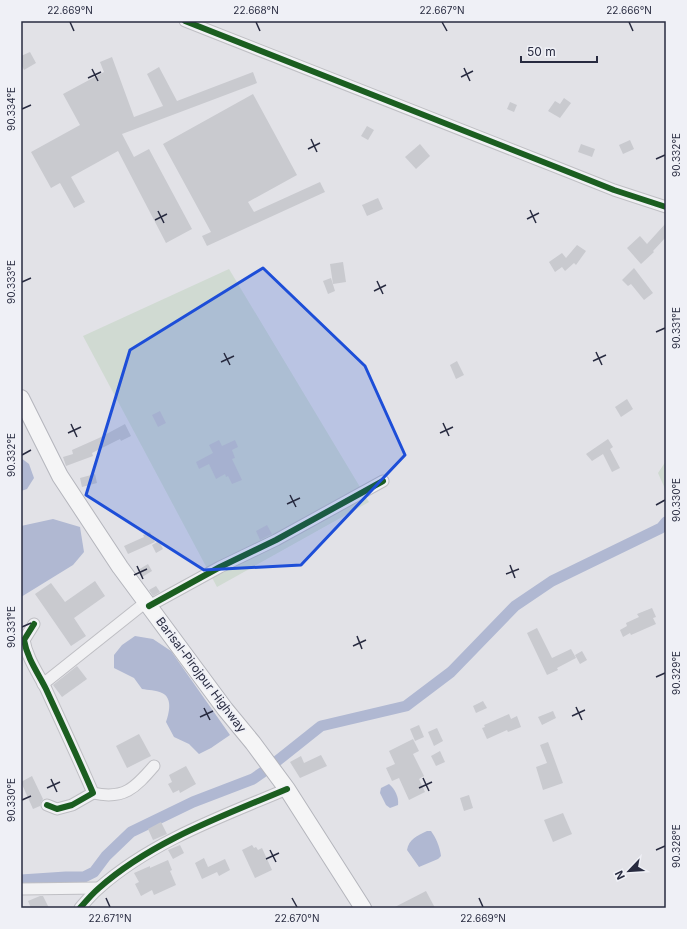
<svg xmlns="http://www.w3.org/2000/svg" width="687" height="929" viewBox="0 0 687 929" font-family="Inter,sans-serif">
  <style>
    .green { fill: #d0dad2 }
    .water { fill: #b0b8d2 }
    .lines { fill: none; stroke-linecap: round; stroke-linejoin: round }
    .canal { stroke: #b0b8d2; stroke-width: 11 }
    .building { fill: #c9cacf }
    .minor-casing { stroke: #bfbfc4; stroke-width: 13 }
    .highway-casing { stroke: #b4b5bc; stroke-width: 18 }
    .minor { stroke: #f1f1f3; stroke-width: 11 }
    .highway { stroke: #f5f5f6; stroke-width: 16 }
    .cycleway-casing { stroke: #eff0f6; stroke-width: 8 }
    .cycleway { stroke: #1b5e20; stroke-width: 6 }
    .marked { fill: #1d4ed8; fill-opacity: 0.2; stroke: #1d4ed8; stroke-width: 3; stroke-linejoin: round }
    .ticks { fill: none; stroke: #282b40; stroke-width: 1.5 }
    .labels { text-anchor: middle; stroke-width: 3.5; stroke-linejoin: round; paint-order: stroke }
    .street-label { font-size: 12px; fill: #282b40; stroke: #eff0f6 }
    .neatline { fill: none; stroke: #282b40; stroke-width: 1.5 }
    .ticks-label { font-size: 10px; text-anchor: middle; fill: #282b40 }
  </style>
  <rect width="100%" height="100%" fill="#e2e2e7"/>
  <g class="green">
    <polygon points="229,269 369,502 217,587 83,336"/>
    <polygon points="666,461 666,491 658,473"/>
  </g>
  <g class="water">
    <polygon points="21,458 29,464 34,478 27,489 21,491"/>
    <polygon points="53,519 80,527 84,552 73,565 21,597 21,526"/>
    <path d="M135 636 153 639 171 651 230 735 211 748 199 754 189 744 174 737 166 722C169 713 173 698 162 693 156 690 148 690 142 689L134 678 114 668V655L122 645Z"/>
    <path d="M389 784C395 789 399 797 398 805L390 808 386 805 380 793 381 788Z"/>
    <path d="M427 831H431C436 838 440 847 441 856L438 859 419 867 407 850C409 839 417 836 427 831Z"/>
  </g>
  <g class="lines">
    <g class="canal">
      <polyline points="277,761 321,726 406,706 451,672 515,606 552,581 661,528 666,522"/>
      <polyline points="21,880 66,877 84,877 94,872 106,856 131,832 193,802 253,779 263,772"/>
    </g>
  </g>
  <g class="building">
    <polygon points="30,52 36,63 24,70 21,64 21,56"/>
    <polygon points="112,57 134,117 163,106 147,74 159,67 177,101 253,72 257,83 122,134 134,157 149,149 192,229 166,243 118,151 71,177 85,202 74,208 60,183 51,188 31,152 80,125 63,94 104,72 100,62"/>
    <polygon points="253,94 297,175 248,202 254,212 320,182 325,192 207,246 202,236 211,232 163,144"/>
    <polygon points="564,98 571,103 560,118 548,111 555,101 560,104"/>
    <polygon points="510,102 517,105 514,112 507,109"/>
    <polygon points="367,126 374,130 368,140 361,136"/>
    <polygon points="630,140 634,149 623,154 619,145"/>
    <polygon points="420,144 430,156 416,169 405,157"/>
    <polygon points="581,144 595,149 592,157 578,152"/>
    <polygon points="378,198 383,209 367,216 362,205"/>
    <polygon points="666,223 666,237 653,251 654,252 641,264 627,248 640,236 647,244"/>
    <polygon points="577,245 586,251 576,265 574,263 565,271 562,267 555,272 549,262 562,253 566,258"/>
    <polygon points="343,262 346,282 333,284 330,264"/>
    <polygon points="634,268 653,293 644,300 631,284 628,286 622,280"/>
    <polygon points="331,278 335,291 328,294 323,281"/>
    <polygon points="457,361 464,375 456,379 450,365"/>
    <polygon points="627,399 633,409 621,417 615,407"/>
    <polygon points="160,411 166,423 158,427 152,415"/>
    <polygon points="125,424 131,436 121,441 120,439 92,453 93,456 66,466 63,457 73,454 72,450 99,438"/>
    <polygon points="608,439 613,447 610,449 620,468 612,472 603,454 592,461 586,454"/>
    <polygon points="219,440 222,446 235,440 238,447 232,450 235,458 232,459 242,480 232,484 228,476 226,477 225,474 216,479 209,464 199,469 196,462 213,453 209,445"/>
    <polygon points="95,474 97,483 82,487 80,478"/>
    <polygon points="267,525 272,534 260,540 256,531"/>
    <polygon points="150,532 155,542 128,554 124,546 144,537 143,535"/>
    <polygon points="159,541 163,549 156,553 152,545"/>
    <polygon points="148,564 152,571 142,577 138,570"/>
    <polygon points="95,581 105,596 74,618 86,636 71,646 35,594 51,583 65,602"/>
    <polygon points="156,586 160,592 153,596 149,590"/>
    <polygon points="652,608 656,617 653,618 656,624 631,635 630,633 623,637 620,630 627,626 626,623 639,617 637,614"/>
    <polygon points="537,628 552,658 571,649 576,658 557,668 558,670 547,675 527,633"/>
    <polygon points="582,651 587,660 580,664 575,655"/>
    <polygon points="77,666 87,679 62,697 53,685"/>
    <polygon points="483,701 487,708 476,713 473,706"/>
    <polygon points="553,711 556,718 542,725 538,717"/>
    <polygon points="509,714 511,719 517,716 521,727 508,732 507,730 487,739 482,728 485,727 484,725"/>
    <polygon points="419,725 424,737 415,741 410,729"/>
    <polygon points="437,728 443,741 434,746 428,732"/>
    <polygon points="139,734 151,756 127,768 116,746"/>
    <polygon points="413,739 419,751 413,754 424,776 419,779 425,792 409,800 399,778 392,781 386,768 395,764 389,751"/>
    <polygon points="548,742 563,783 543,790 536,767 547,763 540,745"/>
    <polygon points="440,751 445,762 436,766 431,756"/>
    <polygon points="321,755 327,766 300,778 290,762 301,756 304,763"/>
    <polygon points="186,766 196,784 180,793 179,790 173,793 168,784 172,782 169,775"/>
    <polygon points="32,776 43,799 41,802 40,806 33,809 21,782"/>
    <polygon points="469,795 473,808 464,811 460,798"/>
    <polygon points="563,813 572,834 553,842 544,820"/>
    <polygon points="161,822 167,834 153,840 148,829"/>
    <polygon points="180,845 184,853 173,859 168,850"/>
    <polygon points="252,845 254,848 256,847 258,850 262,848 272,870 255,878 242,850"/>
    <polygon points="204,858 208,867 225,859 230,870 219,876 217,872 202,879 195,863"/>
    <polygon points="168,860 172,870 170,871 176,885 154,895 152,890 141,896 135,884 139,882 134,873 150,866 150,868"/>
    <polygon points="426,891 435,908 393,908"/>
    <polygon points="40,896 43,896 49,908 31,908 28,901"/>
  </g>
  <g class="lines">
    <g class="minor-casing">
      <g id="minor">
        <polyline points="185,21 556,167 614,190 666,207"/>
        <polyline points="149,606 220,567 276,540 383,481"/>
        <path d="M34 624 24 640C27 658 38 673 46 689 62 724 78 758 93 793L72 805 57 809 47 805"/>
        <polyline points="43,684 146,602"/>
        <path d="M93 793C124 800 135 788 154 766"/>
        <polyline points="21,889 99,888"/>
        <path d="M80 908C86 901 92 894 99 888 152 841 223 816 287 789"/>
      </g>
    </g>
    <g class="highway-casing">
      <polyline id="highway" points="21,398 60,476 120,567 225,709 253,743 287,789 363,908"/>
    </g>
    <use href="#minor" class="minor"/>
    <use href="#highway" class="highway"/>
    <g class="cycleway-casing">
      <g id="cycleway">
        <polyline points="185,21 556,167 614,190 666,207"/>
        <polyline points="149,606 220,567 276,540 383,481"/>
        <path d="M34 624 24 640C27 658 38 673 46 689 62 724 78 758 93 793L72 805 57 809 47 805"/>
        <path d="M80 908C86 901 92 894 99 888 152 841 223 816 287 789"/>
      </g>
    </g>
    <use href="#cycleway" class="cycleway"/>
  </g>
  <path class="marked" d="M263 268 365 366 405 455 301 565 204 570 86 495 130 350Z"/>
  <path class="ticks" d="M70 22 74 31M256 22 260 31M442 22 447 31M629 22 633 31M464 68 470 81M92 69 98 81M461 77 473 71M88 78 101 72M22 109 31 105M311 139 317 152M308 149 320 143M656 159 665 155M530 210 536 223M158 211 164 223M527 219 539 213M155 220 167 214M377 281 383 294M22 282 31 278M374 291 386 285M656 332 665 328M596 352 602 365M224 353 230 365M593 361 606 355M221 362 234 356M443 423 449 436M71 424 77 437M68 433 81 427M440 433 453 427M22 455 31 450M290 495 296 507M287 504 300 498M656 505 665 500M510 565 515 578M137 566 143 579M506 574 519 569M134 575 147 569M22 627 31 623M357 636 362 649M353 646 366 640M656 677 665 673M576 707 582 720M204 708 210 720M572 716 585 710M200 717 213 711M423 778 429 791M51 779 57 792M47 788 60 782M419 788 432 782M22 800 31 796M270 850 276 862M656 850 665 846M266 859 279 853M106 898 110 907M292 898 297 907M479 898 483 907"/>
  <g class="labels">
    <g class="street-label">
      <text transform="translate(201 675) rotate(53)" y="4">Barisal-Pirojpur Highway</text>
    </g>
  </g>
  <rect width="687" height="929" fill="none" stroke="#eff0f6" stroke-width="44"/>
  <g transform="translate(629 871) rotate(245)" stroke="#eff0f6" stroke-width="3" paint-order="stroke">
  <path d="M0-3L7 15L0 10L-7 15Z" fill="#282b40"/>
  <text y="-6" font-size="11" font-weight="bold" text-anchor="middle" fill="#282b40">N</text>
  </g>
  <path d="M521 56v6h76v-6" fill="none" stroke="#282b40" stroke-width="2"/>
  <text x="527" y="56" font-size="12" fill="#282b40" stroke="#eff0f6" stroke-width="3" paint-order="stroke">50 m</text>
  <rect x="22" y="22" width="643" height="885" class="neatline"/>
  <g class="ticks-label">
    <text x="70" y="14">22.669°N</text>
    <text x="256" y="14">22.668°N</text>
    <text x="442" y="14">22.667°N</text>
    <text x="629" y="14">22.666°N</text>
    <text transform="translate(11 109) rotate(-90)" y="4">90.334°E</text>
    <text transform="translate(676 155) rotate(-90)" y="4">90.332°E</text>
    <text transform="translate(11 282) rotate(-90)" y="4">90.333°E</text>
    <text transform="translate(676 328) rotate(-90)" y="4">90.331°E</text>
    <text transform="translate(11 455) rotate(-90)" y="4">90.332°E</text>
    <text transform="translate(676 500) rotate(-90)" y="4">90.330°E</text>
    <text transform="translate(11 627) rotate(-90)" y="4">90.331°E</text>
    <text transform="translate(676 673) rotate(-90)" y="4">90.329°E</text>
    <text transform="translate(11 800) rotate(-90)" y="4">90.330°E</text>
    <text transform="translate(676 846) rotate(-90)" y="4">90.328°E</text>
    <text x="110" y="922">22.671°N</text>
    <text x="297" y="922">22.670°N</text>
    <text x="483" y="922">22.669°N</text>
  </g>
</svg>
